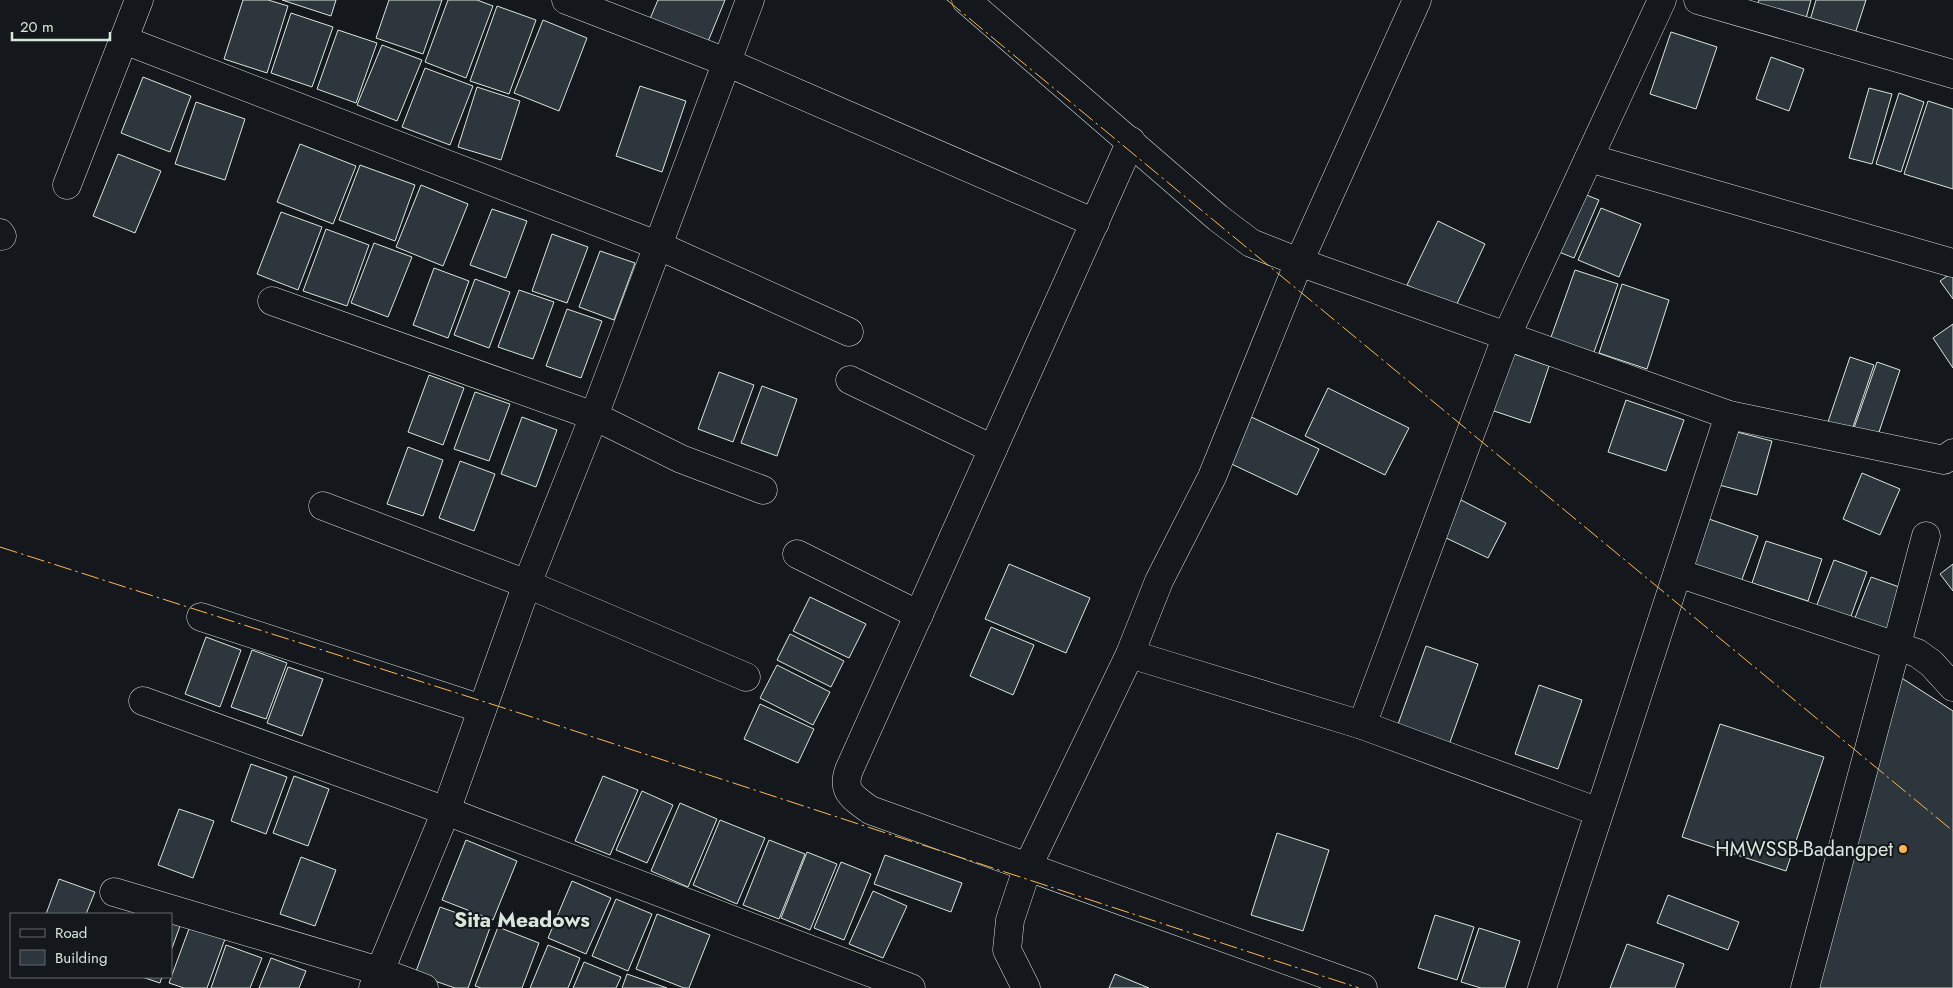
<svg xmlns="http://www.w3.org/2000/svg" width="1953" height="988" viewBox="0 0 1953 988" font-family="Jost,sans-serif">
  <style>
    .building { fill: #2c363c; stroke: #d8e6dc }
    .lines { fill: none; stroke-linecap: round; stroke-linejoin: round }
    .street-casing { stroke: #d8e6dc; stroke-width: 29 }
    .street { stroke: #14181c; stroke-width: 28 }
    .power { stroke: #ffb74d; stroke-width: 1; stroke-dasharray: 18 4 2.5 4; stroke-linecap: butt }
    .poi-dot { fill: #ffb74d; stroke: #14181c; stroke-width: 2 }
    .labels { text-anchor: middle; stroke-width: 4; stroke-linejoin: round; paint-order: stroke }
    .poi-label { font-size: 20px; fill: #d8e6dc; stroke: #14181c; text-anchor: end }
    .neighbourhood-label { font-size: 21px; font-weight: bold; fill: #d8e6dc; stroke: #14181c }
  </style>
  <rect width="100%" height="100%" fill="#14181c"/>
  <g class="building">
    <polygon points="243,0 268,0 288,6 267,73 224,59"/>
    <polygon points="282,0 336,0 331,16"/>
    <polygon points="389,0 442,0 423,54 376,38"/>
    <polygon points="448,0 477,0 493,6 466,78 425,62"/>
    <polygon points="658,0 725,0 707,44 649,21"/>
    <polygon points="1759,0 1811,0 1805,22 1756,7"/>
    <polygon points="1816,0 1866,0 1853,40 1808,27"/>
    <polygon points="497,6 536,20 509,94 470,81"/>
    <polygon points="291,13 333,27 312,87 271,73"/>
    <polygon points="543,20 587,38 559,111 514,93"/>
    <polygon points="338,30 377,43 356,103 317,89"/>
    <polygon points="1671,32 1717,47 1696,109 1650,94"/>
    <polygon points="382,45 422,60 397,121 357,105"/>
    <polygon points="1771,57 1804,69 1789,111 1756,99"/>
    <polygon points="425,68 473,86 450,145 402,127"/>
    <polygon points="143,77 191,96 170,152 121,133"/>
    <polygon points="640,86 686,101 662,172 616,156"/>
    <polygon points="477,87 520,101 501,160 458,147"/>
    <polygon points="1869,88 1892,94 1872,164 1849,158"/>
    <polygon points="1899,93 1924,102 1901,172 1876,164"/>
    <polygon points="1928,101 1953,109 1953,189 1904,174"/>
    <polygon points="196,102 245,119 225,180 175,164"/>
    <polygon points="300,144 356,166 333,224 277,202"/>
    <polygon points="118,154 161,171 135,233 93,216"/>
    <polygon points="360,165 415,185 395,241 339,220"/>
    <polygon points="421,185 468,204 443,266 396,247"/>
    <polygon points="1579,192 1599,200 1574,258 1554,250"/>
    <polygon points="1601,208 1641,224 1619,277 1578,260"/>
    <polygon points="492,209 527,221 506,278 470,265"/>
    <polygon points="281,212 322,227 298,290 257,274"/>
    <polygon points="1438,221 1485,244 1455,308 1407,285"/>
    <polygon points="326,229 369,245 347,306 303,291"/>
    <polygon points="552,234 588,247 567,303 532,291"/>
    <polygon points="374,243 412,257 388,317 351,303"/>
    <polygon points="600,251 635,263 614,320 579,307"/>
    <polygon points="434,268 469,281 448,338 413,325"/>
    <polygon points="1575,270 1618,284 1593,355 1550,340"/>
    <polygon points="1953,272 1953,299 1940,281"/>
    <polygon points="475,279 510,292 489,348 454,335"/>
    <polygon points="1622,284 1669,300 1647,369 1599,353"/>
    <polygon points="519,290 554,302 533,359 498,347"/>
    <polygon points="567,309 602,321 581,378 546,366"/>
    <polygon points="1953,324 1953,368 1933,338"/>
    <polygon points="1511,353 1549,366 1530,423 1491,410"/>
    <polygon points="1850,357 1874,365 1852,430 1828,422"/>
    <polygon points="1877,362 1900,370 1878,435 1854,428"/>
    <polygon points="719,372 754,385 733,442 698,429"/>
    <polygon points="429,375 464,388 443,445 408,432"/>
    <polygon points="762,386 797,399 777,456 741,443"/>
    <polygon points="1328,388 1409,428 1385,475 1305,436"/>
    <polygon points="475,392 510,404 489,461 454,449"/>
    <polygon points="1626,400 1684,420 1666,471 1608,452"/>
    <polygon points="1245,414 1319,449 1297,495 1223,460"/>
    <polygon points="522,417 557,430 536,487 501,474"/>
    <polygon points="1733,431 1772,441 1757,495 1719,485"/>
    <polygon points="408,447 443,460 423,516 387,504"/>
    <polygon points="460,461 495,474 474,531 439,518"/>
    <polygon points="1862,473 1900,489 1880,535 1843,519"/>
    <polygon points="1461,500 1506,523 1488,558 1442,536"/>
    <polygon points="1706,518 1758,536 1741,582 1690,564"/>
    <polygon points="1766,541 1822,559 1808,601 1752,583"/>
    <polygon points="1834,560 1867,572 1847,627 1813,615"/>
    <polygon points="1009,564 1090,598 1066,653 985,619"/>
    <polygon points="1953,564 1953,591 1940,574"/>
    <polygon points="1871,577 1905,589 1886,641 1851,628"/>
    <polygon points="810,597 866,624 849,658 793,631"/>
    <polygon points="991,627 1034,645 1013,695 970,676"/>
    <polygon points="790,634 844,661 831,687 777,660"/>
    <polygon points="206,637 241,650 220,707 185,694"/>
    <polygon points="1426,646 1478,664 1449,745 1397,727"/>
    <polygon points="252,650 287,663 266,719 231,707"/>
    <polygon points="777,665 830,692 813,725 760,698"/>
    <polygon points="288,667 323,679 302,736 267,723"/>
    <polygon points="1897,675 1953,711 1953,988 1818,988"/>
    <polygon points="1539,685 1582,700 1558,769 1515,754"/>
    <polygon points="760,704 814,729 798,763 744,739"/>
    <polygon points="1720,724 1824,757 1786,871 1682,837"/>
    <polygon points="251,764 287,777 266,834 231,821"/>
    <polygon points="294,776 329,789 308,846 273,833"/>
    <polygon points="603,776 638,790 610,855 575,841"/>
    <polygon points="642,791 673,805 647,863 616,850"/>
    <polygon points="680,803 717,819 688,887 651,871"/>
    <polygon points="179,809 214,821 193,878 158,865"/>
    <polygon points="720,820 765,838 737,904 693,885"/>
    <polygon points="1277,833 1329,850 1303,931 1251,915"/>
    <polygon points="466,840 517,861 493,920 442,900"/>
    <polygon points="769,840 805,854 779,919 743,905"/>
    <polygon points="807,852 837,864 810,930 781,918"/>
    <polygon points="885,855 962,883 951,912 874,884"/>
    <polygon points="301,857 336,870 315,926 280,914"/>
    <polygon points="841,862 871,874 844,940 814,928"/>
    <polygon points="59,879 95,892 86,914 46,914"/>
    <polygon points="572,881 611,898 586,954 548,938"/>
    <polygon points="873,891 907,906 883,958 849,944"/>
    <polygon points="1668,895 1739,922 1728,950 1657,923"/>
    <polygon points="616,899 652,914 628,971 592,956"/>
    <polygon points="440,907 491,925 468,988 455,988 415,974"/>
    <polygon points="657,914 710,935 689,988 684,988 636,969"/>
    <polygon points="1435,915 1474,927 1457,980 1418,968"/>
    <polygon points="171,923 180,926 171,951"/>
    <polygon points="190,926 225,939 207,988 184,988 169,983"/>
    <polygon points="498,927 539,943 522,988 481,988 475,986"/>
    <polygon points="1479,928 1520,941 1505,988 1481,988 1461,982"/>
    <polygon points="1627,944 1684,964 1675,988 1610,988"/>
    <polygon points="226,945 262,958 250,988 211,988"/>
    <polygon points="548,945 580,958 568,988 530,988"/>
    <polygon points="271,958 306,971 299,988 259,988"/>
    <polygon points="584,962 621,977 616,988 573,988"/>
    <polygon points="627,974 667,988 622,988"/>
    <polygon points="1115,974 1149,988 1109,988"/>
    <polygon points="142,977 162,977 160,983"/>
  </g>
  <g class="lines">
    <g class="street-casing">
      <g id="street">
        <polyline points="566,0 726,62 1095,223"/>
        <polyline points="966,0 1218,218 1251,243 1299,262 1729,415 1944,460 1953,453"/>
        <polyline points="1698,0 1953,74"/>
        <polyline points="124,40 657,245 849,332"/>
        <path d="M1131 141 849 770C841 792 854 798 870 810L1363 988"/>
        <polyline points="1589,158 1953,263"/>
        <polyline points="67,185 139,0"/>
        <polyline points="0,233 2,236"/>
        <polyline points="272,301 594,416 681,459 763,490"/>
        <polyline points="850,380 993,449"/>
        <polyline points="323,506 527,584 746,677"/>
        <polyline points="797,554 919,615"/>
        <polyline points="1678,573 1917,653 1931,663 1953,687"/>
        <polyline points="201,617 482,709"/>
        <polyline points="1130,654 1362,725 1599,812"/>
        <polyline points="143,701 446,811 911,988"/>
        <polyline points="1362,725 1507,335 1662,0"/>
        <polyline points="114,892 379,971 424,988"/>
        <polyline points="373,988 446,811 527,584 594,416 750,0"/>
        <polyline points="1026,988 1007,950 1010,920 1028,866 1130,654 1159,581 1212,477 1299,262 1417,0"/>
        <polyline points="1542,988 1729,415"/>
        <polyline points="1805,988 1926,536"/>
      </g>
    </g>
    <use href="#street" class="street"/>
    <g class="power">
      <polyline points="947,0 1953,831"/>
      <polyline points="0,547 535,718 1359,988"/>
    </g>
  </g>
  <circle class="poi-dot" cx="1903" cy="849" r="5"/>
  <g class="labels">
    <g class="poi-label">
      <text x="1893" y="856">HMWSSB-Badangpet</text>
    </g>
    <g class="neighbourhood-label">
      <text x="522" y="927">Sita Meadows</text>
    </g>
  </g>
  <rect x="10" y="913" width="162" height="65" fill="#14181c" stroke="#626a69"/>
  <rect x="20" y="929" width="25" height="8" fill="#14181c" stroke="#626a69"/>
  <text x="55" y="938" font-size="15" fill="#d8e6dc">Road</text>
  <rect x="20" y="950" width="25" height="15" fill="#2c363c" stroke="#626a69"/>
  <text x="55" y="963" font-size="15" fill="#d8e6dc">Building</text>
  <path d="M12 32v8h98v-8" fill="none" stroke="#d8e6dc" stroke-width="2.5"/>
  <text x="20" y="32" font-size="15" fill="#d8e6dc" stroke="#14181c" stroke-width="4" paint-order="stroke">20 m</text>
</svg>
